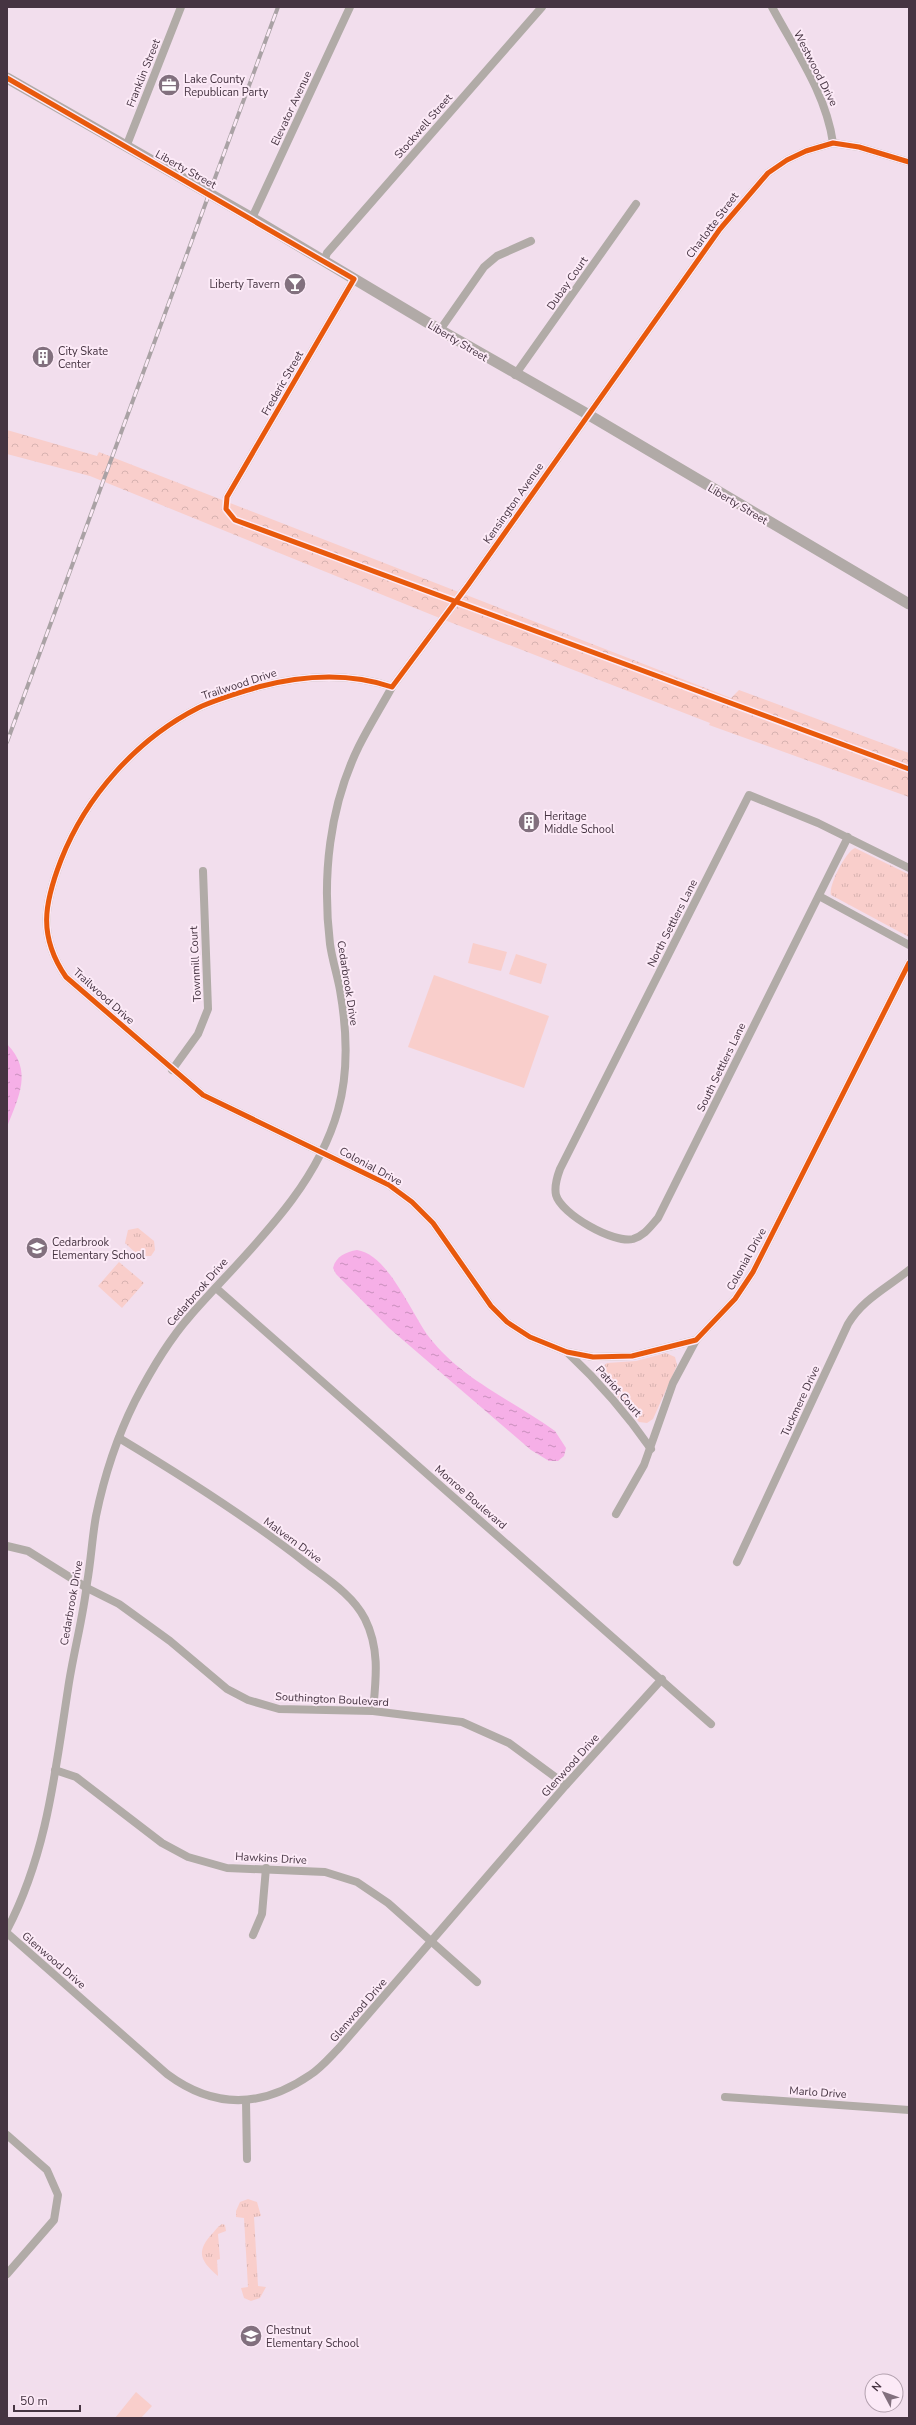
<svg xmlns="http://www.w3.org/2000/svg" width="916" height="2425" viewBox="0 0 916 2425" font-family="'Nunito Sans',sans-serif">
  <style>
    .grass { fill: url(#grass-tufts) }
    .forest { fill: url(#forest-crowns) }
    .pitch { fill: #f9cecb }
    .water { fill: url(#water-ripples) }
    .lines { fill: none; stroke-linecap: round; stroke-linejoin: round }
    .street { stroke: #b1aba7; stroke-width: 8 }
    .secondary { stroke: #b1aaa7; stroke-width: 11 }
    .rail-casing { stroke: #aaa2a5; stroke-width: 4 }
    .rail { stroke: #fceaf7; stroke-width: 2.5; stroke-dasharray: 8; stroke-linecap: butt }
    .cycleway-casing { stroke: #fceaf7; stroke-width: 8 }
    .cycleway { stroke: #e8590c; stroke-width: 5 }
    .labels { text-anchor: middle; stroke-width: 4; stroke-linejoin: round; paint-order: stroke }
    .street-label { font-size: 11px; fill: #463442; stroke: #fceaf7 }
    .poi-label { font-size: 11px; fill: #463442; stroke: #fceaf7; text-anchor: start }
  </style>
  <defs>
    <pattern id="grass-tufts" width="24" height="20" patternUnits="userSpaceOnUse"><rect width="24" height="20" fill="#f9cecb"/><path d="M3 7l-1-3M5 7V3M7 7l1-3M15 17l-1-3M17 17v-4M19 17l1-3" fill="none" stroke="#d7b2b0"/></pattern>
    <pattern id="forest-crowns" width="20" height="18" patternUnits="userSpaceOnUse"><rect width="20" height="18" fill="#f9cecb"/><path d="M2 6a3 3 0 1 1 6 0M12 15a3 3 0 1 1 6 0" fill="none" stroke="#d7b2b0"/></pattern>
    <pattern id="water-ripples" width="26" height="14" patternUnits="userSpaceOnUse"><rect width="26" height="14" fill="#f6afe7"/><path d="M2 4q2-2 4 0t4 0M15 11q2-2 4 0t4 0" fill="none" stroke="#c98fbd"/></pattern>
  </defs>
  <rect width="100%" height="100%" fill="#f2deed"/>
  <g class="grass">
    <path d="M855 848 908 874 909 937 831 895C828 886 846 851 855 848Z"/>
    <polygon points="138,1228 154,1241 155,1250 151,1256 139,1256 125,1243 128,1230"/>
    <polygon points="666,1353 675,1357 677,1365 675,1370 653,1419 647,1423 639,1422 600,1377 600,1369 607,1363 636,1361"/>
    <polygon points="248,2199 257,2202 261,2216 254,2217 258,2286 266,2287 260,2298 251,2301 244,2298 241,2288 248,2287 244,2218 236,2217 236,2211 240,2202"/>
    <path d="M222 2224 225 2225 226 2231 218 2234 220 2259 217 2260 218 2276C202 2262 195 2253 211 2235 215 2231 218 2226 222 2224Z"/>
  </g>
  <g class="forest">
    <polygon points="7,430 97,456 99,452 731,698 739,690 909,753 909,797 709,725 710,723 442,619 90,476 7,454"/>
    <polygon points="119,1262 144,1283 122,1308 98,1286"/>
  </g>
  <g class="pitch">
    <polygon points="473,943 507,952 501,971 468,963"/>
    <polygon points="516,954 547,964 541,984 509,974"/>
    <polygon points="434,975 549,1016 524,1088 408,1047"/>
    <polygon points="136,2392 152,2406 141,2418 115,2418"/>
  </g>
  <g class="water">
    <path d="M7 1044C33 1071 19 1096 7 1127Z"/>
    <path d="M357 1250C388 1254 411 1313 429 1337 461 1379 512 1400 555 1431L566 1448 564 1456 558 1461H549L531 1450 389 1328 336 1274 333 1268C336 1256 346 1252 357 1250Z"/>
  </g>
  <g class="lines">
    <g class="street">
      <path d="M772 7C795 50 826 93 833 143"/>
      <polyline points="126,147 181,7"/>
      <path d="M909 162 859 147 833 143 806 151 787 160 768 173 720 229 468 585 392 687C348 672 303 675 258 687 239 693 217 699 198 708 137 739 86 796 61 860 44 904 38 936 66 977L203 1095 389 1185 412 1202 433 1223 491 1306 507 1322 530 1337 567 1352 593 1357 632 1356 696 1340 735 1299 753 1272 909 963"/>
      <polyline points="252,218 350,7"/>
      <polyline points="324,261 327,253 542,7"/>
      <polyline points="440,330 484,267 497,256 531,241"/>
      <polyline points="515,375 636,204"/>
      <polyline points="227,497 354,279"/>
      <path d="M848 837 658 1218C650 1227 645 1235 633 1239 614 1244 561 1214 556 1195 554 1186 557 1177 560 1169L749 795 818 823 909 868"/>
      <polyline points="819,896 909,945"/>
      <polyline points="172,1070 198,1034 208,1009 203,871"/>
      <polyline points="216,1288 711,1724"/>
      <path d="M568 1353C599 1382 626 1413 651 1449"/>
      <path d="M119 1438C184 1477 247 1517 306 1563 327 1579 353 1595 365 1619 380 1649 376 1679 373 1711"/>
      <polyline points="616,1514 644,1465 673,1383 696,1340"/>
      <polyline points="7,1546 28,1551 87,1588 119,1604 170,1641 227,1689 248,1700 279,1709 373,1711 462,1722 509,1743 566,1785"/>
      <path d="M737 1562 848 1324C863 1299 887 1288 909 1270"/>
      <polyline points="55,1770 76,1777 162,1843 188,1857 227,1868 325,1872 357,1882 388,1903 477,1982"/>
      <path d="M7 1930C47 1853 55 1773 68 1689 73 1654 83 1619 87 1583 91 1561 92 1538 96 1516 104 1477 117 1437 135 1401 150 1372 168 1341 190 1316 244 1254 315 1193 338 1110 349 1071 347 1030 340 990 337 974 332 959 330 944 322 877 329 807 359 746 369 726 381 707 392 687"/>
      <path d="M7 1933 167 2074C214 2109 262 2108 310 2075 321 2068 330 2057 339 2048L566 1785 662 1679"/>
      <polyline points="253,1935 262,1914 266,1868"/>
      <polyline points="725,2097 909,2110"/>
      <polyline points="246,2101 247,2159"/>
      <polyline points="7,2135 47,2170 58,2195 54,2220 7,2274"/>
    </g>
    <polyline class="secondary" points="7,78 252,218 440,330 589,415 909,604"/>
    <g class="rail-casing">
      <polyline id="rail" points="7,742 278,7"/>
    </g>
    <use href="#rail" class="rail"/>
    <g class="cycleway-casing">
      <g id="cycleway">
        <polyline points="7,78 354,279 227,497 226,509 235,520 909,769"/>
        <path d="M909 162 859 147 833 143 806 151 787 160 768 173 720 229 468 585 392 687C348 672 303 675 258 687 239 693 217 699 198 708 137 739 86 796 61 860 44 904 38 936 66 977L203 1095 389 1185 412 1202 433 1223 491 1306 507 1322 530 1337 567 1352 593 1357 632 1356 696 1340 735 1299 753 1272 909 963"/>
      </g>
    </g>
    <use href="#cycleway" class="cycleway"/>
  </g>
  <defs>
    <g id="office-disc" transform="scale(1.15)"><circle r="9.5" fill="#82707e" stroke="#fceaf7"/><path d="M-6-3h4V-5.5h4V-3h4V5H-6ZM-1-4.5V-3h2v-1.5ZM-6 0V1H6V0Z" fill="#fff"/></g>
    <g id="bar-disc" transform="scale(1.15)"><circle r="9.5" fill="#82707e" stroke="#fceaf7"/><path d="M-6-5H6L.8 .8V4.5H3.5V6h-7V4.5H-.8V.8Z" fill="#fff"/></g>
    <g id="building-disc" transform="scale(1.15)"><circle r="9.5" fill="#82707e" stroke="#fceaf7"/><path d="M-4-6H4V6H1V3H-1V6H-4ZM-2.5-4.3h1.7v1.8h-1.7ZM.8-4.3h1.7v1.8H.8ZM-2.5-1h1.7V.8h-1.7ZM.8-1h1.7V.8H.8Z" fill="#fff"/></g>
    <g id="school-disc" transform="scale(1.15)"><circle r="9.5" fill="#82707e" stroke="#fceaf7"/><path d="M0-5L7-2L0 1L-7-2ZM-4 1L0 2.5L4 1V4Q0 6-4 4Z" fill="#fff"/></g>
  </defs>
  <g fill-rule="evenodd">
    <use href="#office-disc" x="169" y="85"/>
    <use href="#bar-disc" x="295" y="284"/>
    <use href="#building-disc" x="43" y="357"/>
    <use href="#building-disc" x="529" y="822"/>
    <use href="#school-disc" x="37" y="1248"/>
    <use href="#school-disc" x="251" y="2336"/>
  </g>
  <g class="labels">
    <g class="street-label">
      <text transform="translate(816 68) rotate(63)" y="4">Westwood Drive</text>
      <text transform="translate(143 73) rotate(-68)" y="4">Franklin Street</text>
      <text transform="translate(291 108) rotate(-65)" y="4">Elevator Avenue</text>
      <text transform="translate(423 126) rotate(-49)" y="4">Stockwell Street</text>
      <text transform="translate(186 169) rotate(29)" y="4">Liberty Street</text>
      <text transform="translate(712 225) rotate(-53)" y="4">Charlotte Street</text>
      <text transform="translate(567 283) rotate(-55)" y="4">Dubay Court</text>
      <text transform="translate(458 341) rotate(31)" y="4">Liberty Street</text>
      <text transform="translate(282 383) rotate(-60)" y="4">Frederic Street</text>
      <text transform="translate(513 503) rotate(-55)" y="4">Kensington Avenue</text>
      <text transform="translate(738 504) rotate(31)" y="4">Liberty Street</text>
      <text transform="translate(239 684) rotate(-18)" y="4">Trailwood Drive</text>
      <text transform="translate(672 923) rotate(-63)" y="4">North Settlers Lane</text>
      <text transform="translate(195 964) rotate(-93)" y="4">Townmill Court</text>
      <text transform="translate(348 983) rotate(81)" y="4">Cedarbrook Drive</text>
      <text transform="translate(104 996) rotate(42)" y="4">Trailwood Drive</text>
      <text transform="translate(721 1067) rotate(-64)" y="4">South Settlers Lane</text>
      <text transform="translate(371 1166) rotate(28)" y="4">Colonial Drive</text>
      <text transform="translate(746 1259) rotate(-61)" y="4">Colonial Drive</text>
      <text transform="translate(197 1292) rotate(-49)" y="4">Cedarbrook Drive</text>
      <text transform="translate(619 1391) rotate(49)" y="4">Patriot Court</text>
      <text transform="translate(800 1401) rotate(-65)" y="4">Tuckmere Drive</text>
      <text transform="translate(471 1497) rotate(41)" y="4">Monroe Boulevard</text>
      <text transform="translate(293 1540) rotate(36)" y="4">Malvern Drive</text>
      <text transform="translate(71 1603) rotate(-80)" y="4">Cedarbrook Drive</text>
      <text transform="translate(332 1699) rotate(3)" y="4">Southington Boulevard</text>
      <text transform="translate(570 1765) rotate(-48)" y="4">Glenwood Drive</text>
      <text transform="translate(271 1858) rotate(3)" y="4">Hawkins Drive</text>
      <text transform="translate(54 1960) rotate(41)" y="4">Glenwood Drive</text>
      <text transform="translate(358 2010) rotate(-49)" y="4">Glenwood Drive</text>
      <text transform="translate(818 2092) rotate(4)" y="4">Marlo Drive</text>
    </g>
    <g class="poi-label">
      <text x="184" y="83">Lake County<tspan x="184" dy="13">Republican Party</tspan></text>
      <text x="280" y="288" text-anchor="end">Liberty Tavern</text>
      <text x="58" y="355">City Skate<tspan x="58" dy="13">Center</tspan></text>
      <text x="544" y="820">Heritage<tspan x="544" dy="13">Middle School</tspan></text>
      <text x="52" y="1246">Cedarbrook<tspan x="52" dy="13">Elementary School</tspan></text>
      <text x="266" y="2334">Chestnut<tspan x="266" dy="13">Elementary School</tspan></text>
    </g>
  </g>
  <rect width="916" height="2425" fill="none" stroke="#463442" stroke-width="16"/>
  <g transform="translate(884 2393) rotate(311)"><circle r="19" fill="#fceaf7" stroke="#b3a1af"/>
  <path d="M0-3L7 15L0 10L-7 15Z" fill="#82707e"/>
  <text y="-6" font-size="11" font-weight="bold" text-anchor="middle" fill="#463442">N</text>
  </g>
  <path d="M14 2405v6h66v-6" fill="none" stroke="#463442" stroke-width="2"/>
  <text x="20" y="2405" font-size="12" fill="#463442" stroke="#fceaf7" stroke-width="3" paint-order="stroke">50 m</text>
</svg>
